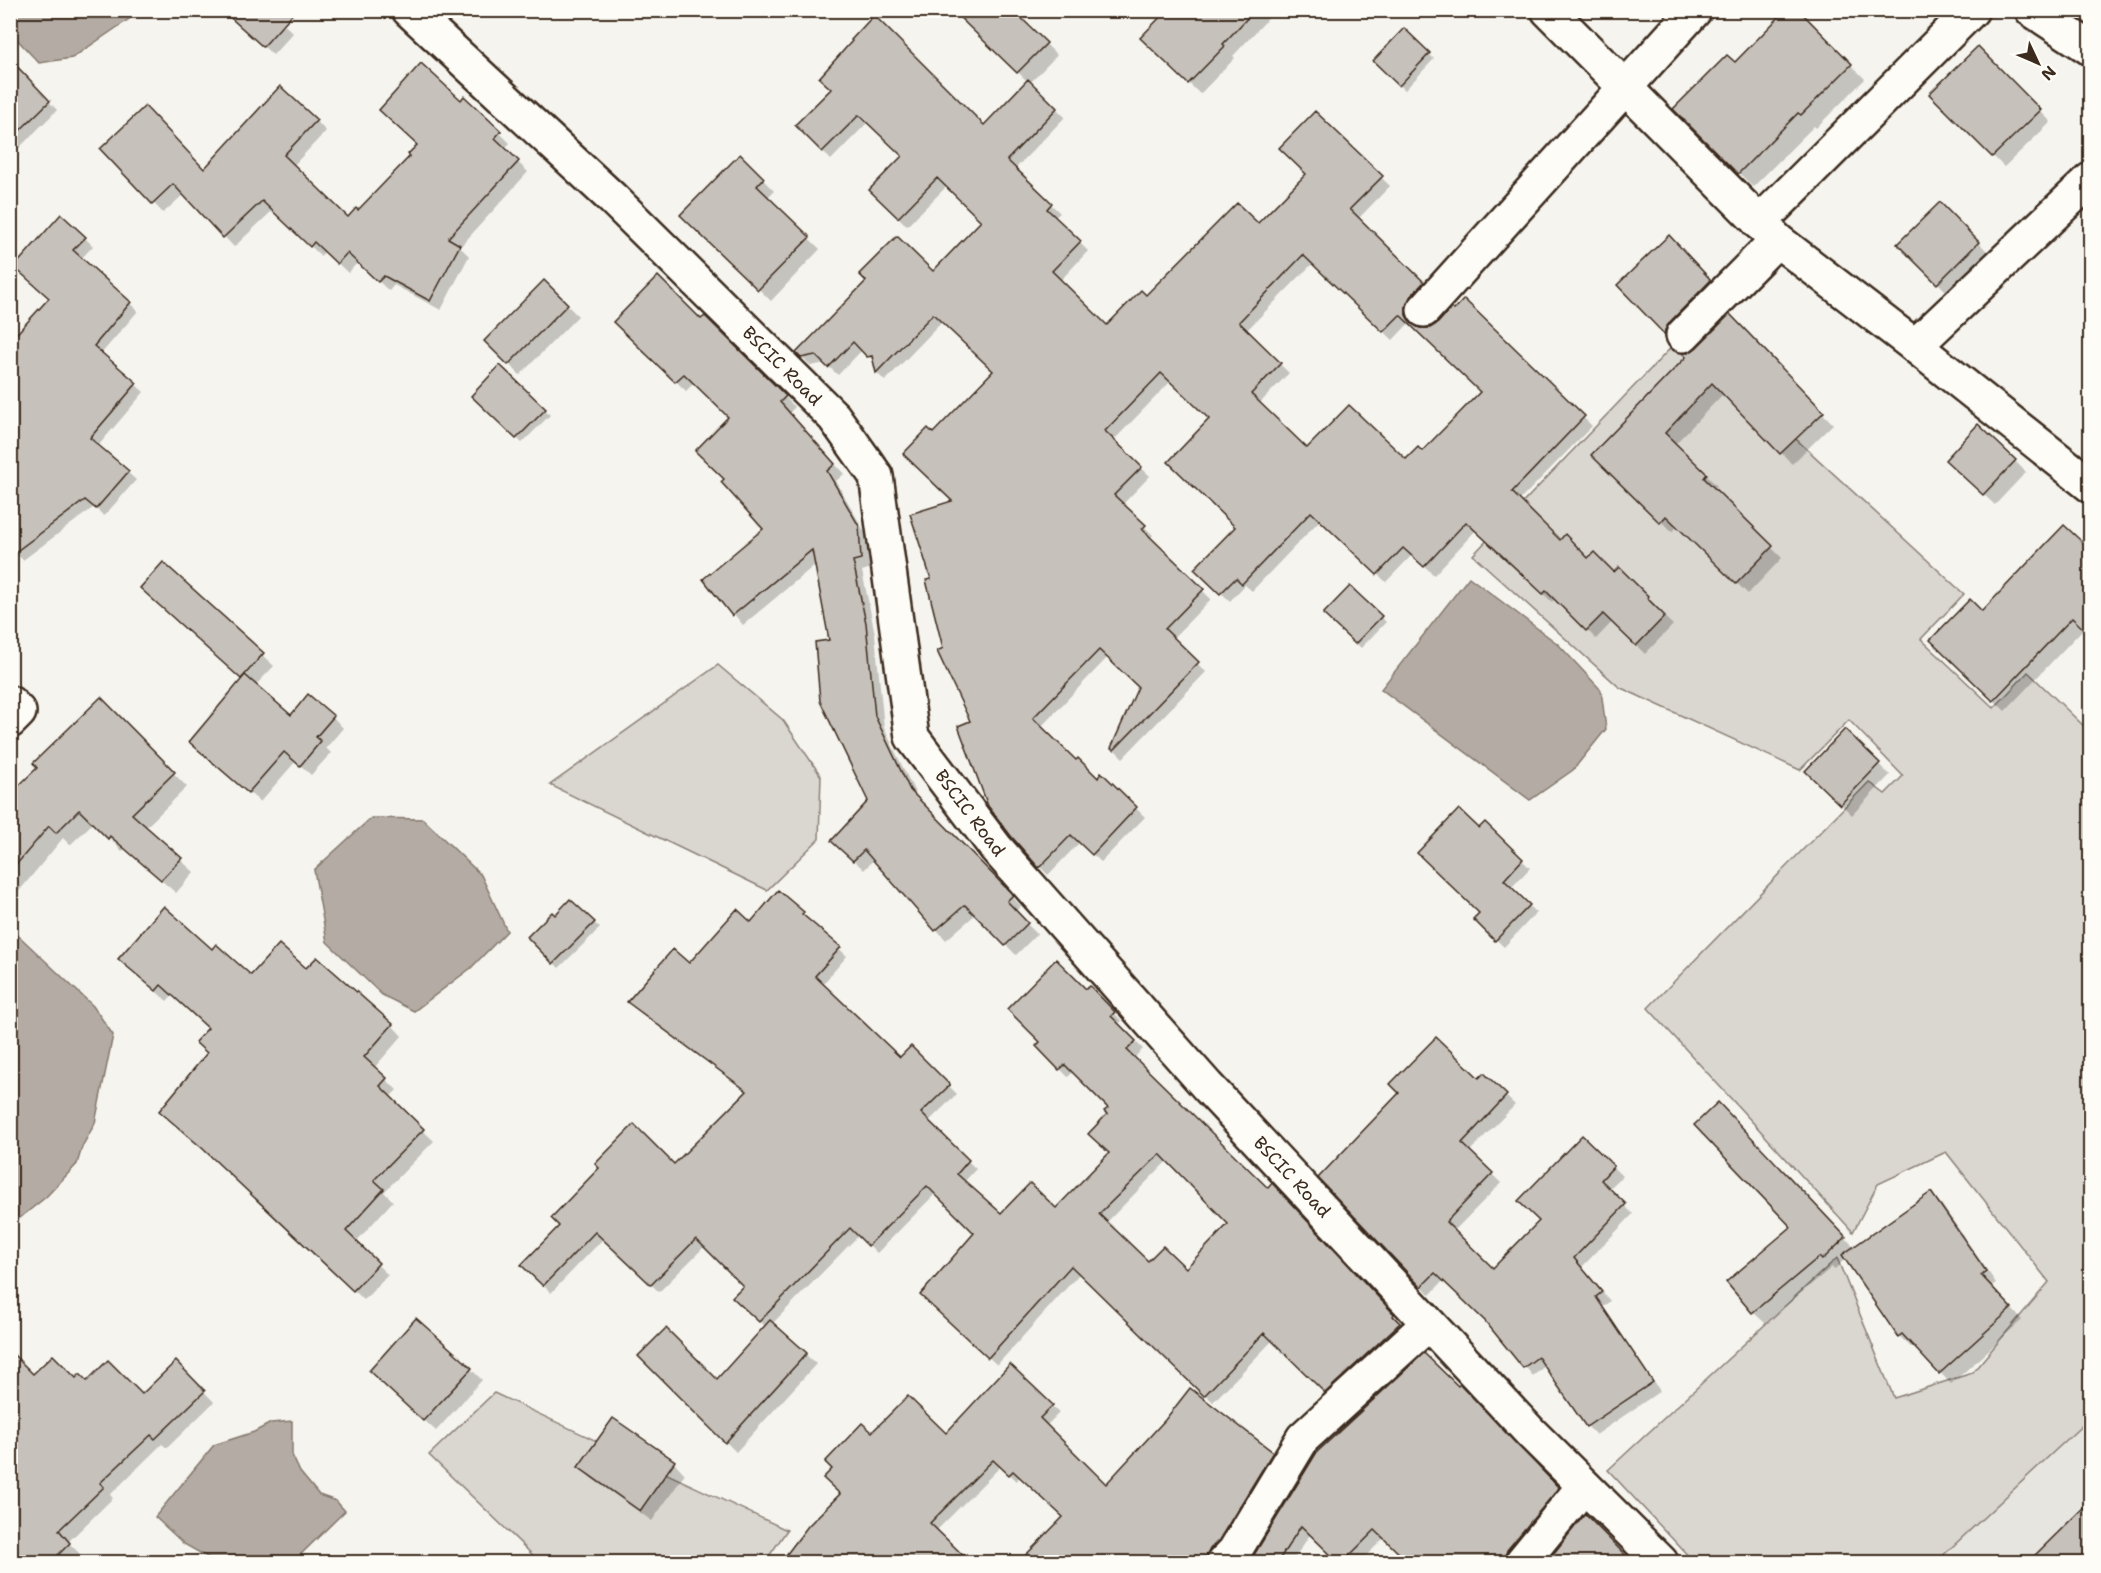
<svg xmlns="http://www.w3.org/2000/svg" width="2101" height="1573" viewBox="0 0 2101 1573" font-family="'Shantell Sans',sans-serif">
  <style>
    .built { fill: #e7e5df }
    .green { fill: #dad6d0; stroke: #8a8077; stroke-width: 1.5 }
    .water { fill: #b4aca4; stroke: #84786e; stroke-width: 1.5 }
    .shadow { fill: #0003; fill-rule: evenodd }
    .building { fill: #c7c1bb; stroke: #3b2a1e; stroke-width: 1.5; fill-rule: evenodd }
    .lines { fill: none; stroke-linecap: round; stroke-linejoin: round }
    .minor-casing { stroke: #3b2a1e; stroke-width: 38 }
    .minor { stroke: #fdfcf7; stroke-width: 33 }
    .labels { text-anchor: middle; stroke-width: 4.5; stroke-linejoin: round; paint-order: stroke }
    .street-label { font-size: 18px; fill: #3b2a1e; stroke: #fdfcf7 }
  </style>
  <rect width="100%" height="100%" fill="#f5f4ee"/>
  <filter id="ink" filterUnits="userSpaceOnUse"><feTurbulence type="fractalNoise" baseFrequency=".0167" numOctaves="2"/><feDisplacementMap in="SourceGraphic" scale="12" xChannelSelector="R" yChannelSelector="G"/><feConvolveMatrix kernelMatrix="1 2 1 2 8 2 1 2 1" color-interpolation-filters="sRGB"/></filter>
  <g filter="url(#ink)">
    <polygon class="built" points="2090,1418 2090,1562 1936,1562"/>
    <g class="green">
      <polygon points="1683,335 1964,594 1921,639 1994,708 2028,672 2090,732 2090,1418 1936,1562 1694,1562 1608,1470 1837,1258 1894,1398 1972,1373 2049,1282 1946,1152 1878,1184 1853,1232 1648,1008 1869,782 1885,794 1903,776 1849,720 1800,770 1619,687 1473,555"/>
      <polygon points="718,665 783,720 821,776 819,839 767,890 550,785"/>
      <polygon points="494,1393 787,1530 765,1562 540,1562 429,1455"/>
    </g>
    <g class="water">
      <polygon points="11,10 140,10 141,11 72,58 39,63 11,33"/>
      <polygon points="1469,577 1558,644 1601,690 1606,729 1573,770 1530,800 1381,689"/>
      <polygon points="371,818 423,819 481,875 507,931 471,968 414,1011 382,995 327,942 314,870"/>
      <polygon points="11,932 20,937 93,1006 113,1035 95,1123 82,1147 77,1164 46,1197 11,1225"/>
      <polygon points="292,1421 292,1455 300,1472 319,1495 336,1501 345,1511 299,1556 277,1562 216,1562 184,1544 155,1517 214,1445 254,1432 271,1423"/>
    </g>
    <g class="shadow">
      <polygon points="223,10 269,10 293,33 273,55"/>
      <path d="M1011 10 1057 55 1030 83 1065 117 1015 169 1060 213 1054 218 1088 251 1060 281 1107 327 1146 297 1258 225 1308 174 1315 113 1390 186 1358 219 1432 291 1414 315 1416 328 1431 329 1454 312 1464 301 1592 426 1519 501 1560 542 1614 574 1619 570 1656 606 1654 607 1673 625 1645 654 1612 622 1596 639 1555 598 1552 602 1476 530 1434 575 1412 555 1386 582 1321 519 1252 591 1245 585 1230 601 1196 569 1237 527 1211 419 1171 381 1113 441 1150 476 1122 505 1153 535 1150 539 1211 599 1172 639 1206 672 1123 758 1113 748 1139 687 1108 657 1040 728 1076 762 1099 780 1101 774 1145 817 1101 862 1080 842 1048 875 1040 867 972 722 945 649 932 580 954 501 933 435 995 371 943 321 885 381 877 373 874 361 862 350 838 375 825 363 811 366 798 353 933 273 983 221 947 186 907 226 871 190 904 156 868 122 831 160 797 125 833 89 984 127 1028 82 974 29ZM1313 263 1393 340 1410 322 1481 392 1422 453 1406 462 1307 450 1259 404 1289 373 1246 331Z"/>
      <polygon points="1169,10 1276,10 1233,56 1235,58 1200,94 1142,38"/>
      <polygon points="1662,10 1690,10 1677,25"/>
      <polygon points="1797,10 1865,79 1816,128 1814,126 1753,187 1675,109 1735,64"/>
      <polygon points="1404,31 1434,59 1405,90 1375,61"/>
      <polygon points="1978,48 2051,122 2004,167 1931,94"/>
      <polygon points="10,61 57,110 11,156 10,155"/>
      <polygon points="464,98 510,143 504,149 528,172 460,247 469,256 441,310 394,285 389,291 358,262 348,273 325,251 321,256 273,210 234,247 184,194 163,213 102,149 204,171 316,121 326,131 293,166 348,219 358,212"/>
      <polygon points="740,156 774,191 767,198 820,249 771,301 683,215"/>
      <polygon points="1940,204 1990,254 1949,294 1899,244"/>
      <polygon points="85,238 93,246 81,259 138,311 101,354 144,392 98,446 136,480 104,516 94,507 23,560 10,548 10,357 24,342 51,299 24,274"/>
      <polygon points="1680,249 1721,292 1676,344 1619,285"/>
      <polygon points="544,282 578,316 520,375 486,341"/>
      <polygon points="1730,317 1833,424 1792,464 1724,393 1675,444 1717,486 1714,490 1782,558 1748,594 1678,526 1672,532 1593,455"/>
      <polygon points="705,318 795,407 789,413 844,474 836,481 868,538 871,568 862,571 875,634 884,728 919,801 1021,906 1015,912 1037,934 1016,955 976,914 946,940 874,859 864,870 843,850 870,801 831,641 816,564 743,625 705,579 765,530 726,479 730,417 694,383 686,391 615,322 701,322"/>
      <polygon points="500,367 550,415 522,443 473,396"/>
      <polygon points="2015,461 2026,472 1995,505 1958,471"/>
      <polygon points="2064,527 2084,628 2005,711 1932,640 1982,613"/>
      <polygon points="1351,588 1386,622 1361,648 1325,614"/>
      <polygon points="153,599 262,655 274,666 255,686 291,717 333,717 343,728 326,748 331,753 311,775 296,761 260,802 202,752 243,680"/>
      <polygon points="101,699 187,787 145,828 194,872 176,893 125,849 122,851 94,822 70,845 63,838 15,896 10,892 10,796 40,768"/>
      <polygon points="1845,732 1890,775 1852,815 1807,771"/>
      <polygon points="1485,824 1530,868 1511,888 1536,913 1504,947 1475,919 1481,913 1479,830"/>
      <path d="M778 892 847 956 822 985 900 1059 911 1048 957 1094 928 1122 976 1169 964 1182 1001 1215 1056 1210 1111 1153 1110 1108 1074 1071 1068 1077 1038 1046 1089 988 1122 1021 1118 1024 1143 1049 1133 1059 1268 1190 1280 1193 1401 1323 1399 1325 1406 1332 1334 1399 1273 1340 1213 1402 1080 1273 997 1365 930 1303 976 1233 936 1193 877 1253 859 1235 772 1324 816 1364 736 1452 640 1356 717 1381 766 1327 734 1297 745 1286 705 1246 659 1292 604 1238 551 1293 524 1264 674 1166 748 1093 629 1002 751 924ZM1168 1160 1231 1224 1186 1270 1148 1263 1106 1223Z"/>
      <polygon points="570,901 600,928 559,968 529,937 556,917"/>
      <polygon points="212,951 252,978 307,971 392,1025 402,1036 374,1068 397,1090 389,1098 434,1141 384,1192 393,1201 355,1243 388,1275 364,1300 215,1158 209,1054 210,1028 173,995 167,1001 131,970"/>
      <polygon points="1484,1075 1515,1105 1469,1152 1501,1183 1453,1232 1493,1270 1540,1221 1582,1137 1622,1176 1608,1190 1633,1214 1582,1267 1610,1301 1603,1307 1660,1391 1596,1435 1587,1426 1546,1365 1533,1376 1488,1322 1444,1280 1430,1295 1422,1286 1479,1081"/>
      <polygon points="1729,1115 1855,1248 1931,1194 1942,1205 1996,1283 1991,1286 2022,1320 1951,1384 1914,1345 1911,1347 1899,1336 1846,1258 1834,1270 1832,1267 1765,1323 1753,1312 1793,1227"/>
      <polygon points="176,1363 214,1402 167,1448 162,1444 110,1495 113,1498 68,1542 80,1554 73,1562 39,1562 33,1376 76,1380 142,1396"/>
      <polygon points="1010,1366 1059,1413 1046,1426 1017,1481 1001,1466 936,1531 842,1494 872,1434 946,1436"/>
      <polygon points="471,1369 482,1380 436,1431 382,1382"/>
      <polygon points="1460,1386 1566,1497 1514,1562 1410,1562 1384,1538 1360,1562 1341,1562 1311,1533 1292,1562 1251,1562"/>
      <polygon points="613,1420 674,1462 685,1474 652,1521 591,1478 580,1467"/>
      <polygon points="1272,1453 1281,1462 1217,1562 1060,1562"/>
    </g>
    <g class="building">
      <polygon points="222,10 296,10 263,47"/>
      <polygon points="952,10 1013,10 1047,43 1017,73"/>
      <polygon points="1167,10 1255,10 1223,44 1225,46 1188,84 1140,38"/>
      <polygon points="1786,10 1799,10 1852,64 1801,115 1798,113 1738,174 1673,109 1727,55 1735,62"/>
      <path d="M874 15 984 125 1028 79 1057 108 1007 160 1052 203 1047 209 1081 241 1052 271 1107 325 1141 290 1146 295 1237 203 1258 223 1306 174 1279 148 1315 111 1383 176 1350 209 1424 282 1410 297 1406 306V315L1411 323 1420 328H1430L1438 323 1451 308 1454 310 1464 299 1585 416 1512 492 1560 540 1565 534 1588 558 1594 552 1614 572 1619 567 1648 596 1647 598 1665 616 1636 646 1603 614 1586 631 1546 591 1543 594 1466 522 1424 567 1403 548 1377 575 1311 512 1242 584 1236 578 1220 594 1194 569 1235 527 1168 462 1209 419 1161 373 1105 431 1142 467 1114 495 1146 525 1142 529 1204 589 1165 629 1199 662 1114 750 1111 748 1138 687 1099 650 1033 718 1076 760 1078 758 1098 778 1101 772 1137 807 1092 855 1071 835 1039 868 1011 836 988 806 958 726 970 721 937 651 943 648 926 580 931 579 910 514 952 501 903 454 928 428 933 433 993 371 933 314 876 373 872 356 867 357 853 342 828 368 815 355 801 358 796 353 866 281 859 274 897 236 933 271 981 221 937 178 898 218 869 190 902 156 859 115 822 152 795 125 831 89 819 78 852 41 851 40ZM1303 255 1383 332 1400 315 1480 392 1422 451 1418 447 1406 459 1349 405 1307 448 1251 394 1281 363 1239 322Z"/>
      <polygon points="1404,28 1430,53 1399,86 1373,61"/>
      <polygon points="1978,46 2041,110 1992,157 1929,94"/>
      <polygon points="10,59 50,101 10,140"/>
      <polygon points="421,63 461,100 464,96 501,131 495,138 519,161 448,238 460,245 430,301 384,276 378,282 347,253 337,264 314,242 310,247 262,201 223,238 173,184 152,204 100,149 145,106 204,169 280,86 317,120 284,155 348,217 356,208 358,210 410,156 408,154 417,145 379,110"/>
      <polygon points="740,154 764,178 757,186 810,237 758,290 680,215"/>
      <polygon points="1940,202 1979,242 1937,284 1897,244"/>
      <polygon points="61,214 86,237 73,250 131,302 94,346 137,383 90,438 129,471 96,509 85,500 10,556 11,340 49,298 14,267"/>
      <polygon points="1669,235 1711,280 1670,322 1665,330 1665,335 1617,285"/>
      <polygon points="658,276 701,319 705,316 786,396 780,402 835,464 827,471 859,526 861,559 853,561 866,623 875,716 910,790 1013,895 1007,901 1028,923 1005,946 965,905 935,931 864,850 853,861 831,841 868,801 820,701 815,642 829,640 812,550 732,616 703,579 763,529 721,482 724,479 695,451 728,417 684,374 675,382 613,322"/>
      <polygon points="544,280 568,304 508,365 484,341"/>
      <polygon points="1730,314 1824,412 1780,454 1712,383 1665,433 1707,474 1704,478 1773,546 1736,584 1666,516 1660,523 1591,455 1686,357 1682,353 1688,353 1696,348"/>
      <polygon points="500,365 546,409 516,439 471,396"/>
      <polygon points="1978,424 2016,460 1983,495 1945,460"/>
      <polygon points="2064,525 2091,550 2091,636 2072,618 1993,701 1930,640 1970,599 1982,611"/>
      <polygon points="163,562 264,653 241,679 140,588"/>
      <polygon points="1350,586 1382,616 1355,644 1323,614"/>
      <polygon points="245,675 291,715 308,694 334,716 316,737 321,741 300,766 284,752 248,793 189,742"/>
      <polygon points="101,697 175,772 132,814 182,858 161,880 110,836 108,839 79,810 56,833 49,826 10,872 10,794 37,768 33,763"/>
      <polygon points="1845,729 1880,763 1840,805 1805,771"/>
      <polygon points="1459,809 1479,828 1485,822 1523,859 1504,880 1530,905 1495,941 1473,919 1479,913 1417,853"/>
      <path d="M778 890 804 912 802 914 841 947 815 976 900 1057 911 1046 950 1085 921 1113 969 1160 957 1174 1001 1213 1030 1183 1056 1208 1109 1153 1088 1134 1107 1114 1104 1111 1108 1108 1065 1065 1059 1070 1036 1046 1040 1042 1007 1009 1056 959 1086 989 1090 986 1115 1012 1111 1016 1136 1041 1127 1050 1268 1188 1272 1183 1394 1314 1393 1316 1400 1323 1325 1393 1264 1333 1204 1396 1071 1266 988 1358 920 1295 974 1233 927 1186 868 1246 850 1228 759 1322 732 1297 743 1286 696 1239 651 1285 595 1232 543 1286 521 1265 559 1226 551 1218 599 1168 595 1164 634 1124 674 1164 747 1091 627 1002 673 949 689 963 737 909 751 922ZM1160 1154 1228 1224 1186 1268 1163 1246 1148 1261 1099 1214Z"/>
      <polygon points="570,899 595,922 553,964 527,937 552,912 555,915"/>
      <polygon points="164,906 212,949 216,944 251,975 279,944 306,968 317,957 393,1024 364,1057 387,1078 380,1086 424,1129 374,1180 384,1189 346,1231 379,1263 353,1291 202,1148 159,1111 207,1053 195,1042 208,1028 161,985 156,991 118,959"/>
      <polygon points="1436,1037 1479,1078 1484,1073 1507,1095 1462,1143 1493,1173 1446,1222 1493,1268 1539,1221 1518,1201 1582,1135 1614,1166 1601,1180 1626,1204 1574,1258 1602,1292 1596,1297 1653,1382 1586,1427 1538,1357 1523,1368 1485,1321 1435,1273 1421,1287 1318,1178 1399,1093 1390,1084"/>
      <polygon points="1718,1102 1846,1237 1822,1260 1819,1257 1752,1313 1726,1282 1791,1227 1694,1125"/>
      <polygon points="1931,1192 1986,1271 1981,1275 2012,1308 1939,1374 1902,1334 1898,1337 1842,1255"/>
      <polygon points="416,1318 472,1368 423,1421 369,1371"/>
      <polygon points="770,1320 807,1353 725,1443 638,1356 666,1328 717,1379"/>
      <polygon points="10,1351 33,1374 53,1355 76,1378 80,1374 87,1381 108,1360 142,1394 176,1361 205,1391 155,1439 151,1435 100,1483 104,1487 59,1530 70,1543 50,1563 10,1563"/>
      <polygon points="1424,1353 1458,1386 1460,1384 1559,1488 1507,1550 1504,1563 1409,1563 1375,1530 1342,1563 1339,1563 1301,1526 1277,1563 1249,1563 1317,1452"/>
      <polygon points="1010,1364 1053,1405 1040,1418 1106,1484 1165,1420 1190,1388 1273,1452 1219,1540 1210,1549 1206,1557 1206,1563 1018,1563 1063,1517 1013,1471 1009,1475 993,1460 930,1523 971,1563 780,1563 808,1526 840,1494 823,1478 832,1469 825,1462 862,1423 872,1432 908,1396 946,1433"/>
      <polygon points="613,1418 675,1461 640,1511 578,1467"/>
      <polygon points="2091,1500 2091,1563 2027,1563"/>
      <polygon points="1585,1514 1633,1563 1546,1563"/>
    </g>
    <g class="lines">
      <g class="minor-casing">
        <g id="minor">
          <polyline points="409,10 612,198 834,417 876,476 912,737 996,848 1207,1086 1531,1433 1661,1562"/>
          <polyline points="1548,10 1777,240 1915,346 2090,485"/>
          <polyline points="2032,10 2090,48"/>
          <polyline points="1759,223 1972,10"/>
          <polyline points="1424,310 1695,10"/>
          <polyline points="1683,335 1777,240"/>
          <polyline points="1915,346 2090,180"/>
          <polyline points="10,703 19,712 10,721"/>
          <polyline points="1224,1562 1234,1552 1303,1438 1428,1324"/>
          <polyline points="1522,1562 1584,1486"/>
        </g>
      </g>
      <use href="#minor" class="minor"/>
    </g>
  </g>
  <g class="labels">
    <g class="street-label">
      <text transform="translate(782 366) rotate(45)" y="6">BSCIC Road</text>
      <text transform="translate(970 813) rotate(53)" y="6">BSCIC Road</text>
      <text transform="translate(1292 1177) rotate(47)" y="6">BSCIC Road</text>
    </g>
  </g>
  <rect width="2101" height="1573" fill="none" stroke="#fdfcf7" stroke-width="36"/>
  <rect x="18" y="18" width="2065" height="1537" fill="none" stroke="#3b2a1e" stroke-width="2" filter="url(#ink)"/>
  <g transform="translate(2038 63) rotate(134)" stroke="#fdfcf7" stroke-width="4.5" paint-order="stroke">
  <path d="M0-4.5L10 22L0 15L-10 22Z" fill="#3b2a1e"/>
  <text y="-9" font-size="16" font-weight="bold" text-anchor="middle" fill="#3b2a1e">N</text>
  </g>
</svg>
